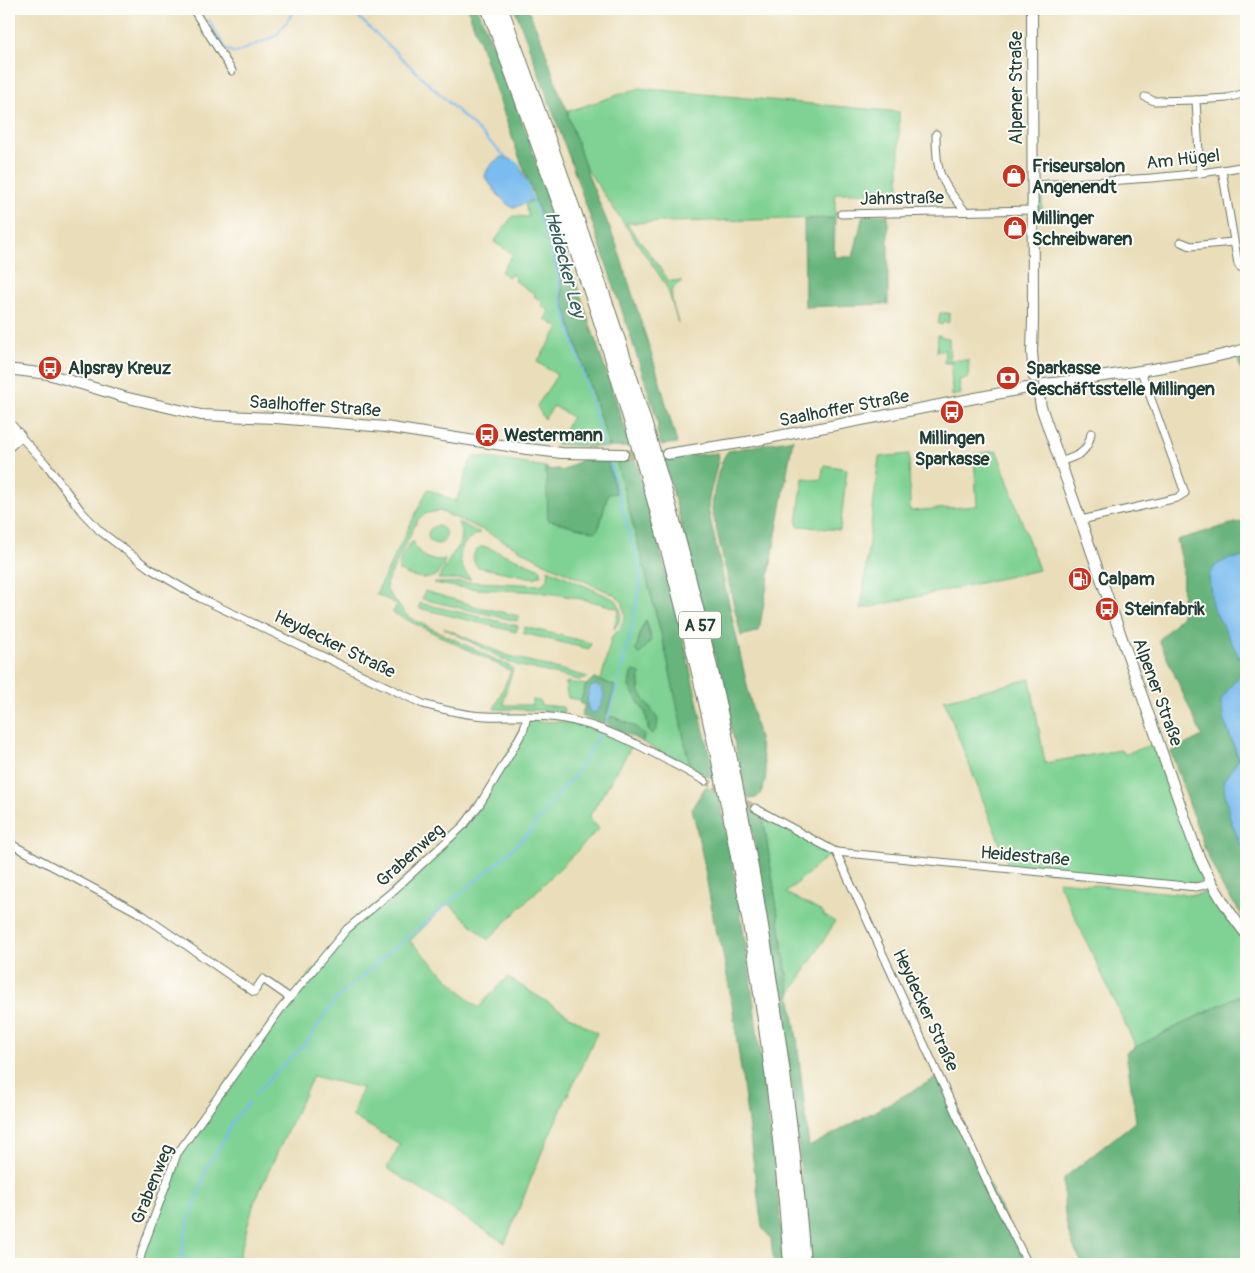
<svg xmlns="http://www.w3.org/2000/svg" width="1255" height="1273" viewBox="0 0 1255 1273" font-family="Pangolin,sans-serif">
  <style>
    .green { fill: #7fd293; stroke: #4f8864; fill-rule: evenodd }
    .forest { fill: #67b47d; stroke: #437858; fill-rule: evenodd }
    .water { fill: #7abcef; stroke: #4c7c92 }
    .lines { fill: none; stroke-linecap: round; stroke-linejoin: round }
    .stream { stroke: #7abcef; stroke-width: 2 }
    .street-tunnel { stroke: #c1be9f; stroke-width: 7; stroke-dasharray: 7 3.5; stroke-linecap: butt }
    .secondary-tunnel { stroke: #c1be9f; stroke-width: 10; stroke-dasharray: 10 5; stroke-linecap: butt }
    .street-casing { stroke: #667563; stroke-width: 9 }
    .secondary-casing { stroke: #667563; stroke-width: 12 }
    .highway-casing { stroke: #667563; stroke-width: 16 }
    .street { stroke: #fff; stroke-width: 7 }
    .secondary { stroke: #fff; stroke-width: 10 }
    .highway { stroke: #fff; stroke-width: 14 }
    .labels { text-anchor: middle; stroke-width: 4; stroke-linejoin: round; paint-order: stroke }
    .shield { fill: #fdfcf7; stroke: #62766e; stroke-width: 1 }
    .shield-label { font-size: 16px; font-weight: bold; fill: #1f3d34 }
    .street-label { font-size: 18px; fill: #1f3d34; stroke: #fdfcf7 }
    .poi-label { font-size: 18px; font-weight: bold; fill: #1f3d34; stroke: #fdfcf7; text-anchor: start }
    .water-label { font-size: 19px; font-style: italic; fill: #365d63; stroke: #fdfcf7 }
  </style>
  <rect width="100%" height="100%" fill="#fdfcf7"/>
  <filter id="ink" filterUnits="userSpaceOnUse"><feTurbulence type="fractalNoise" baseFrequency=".02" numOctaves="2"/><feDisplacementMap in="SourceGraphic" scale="10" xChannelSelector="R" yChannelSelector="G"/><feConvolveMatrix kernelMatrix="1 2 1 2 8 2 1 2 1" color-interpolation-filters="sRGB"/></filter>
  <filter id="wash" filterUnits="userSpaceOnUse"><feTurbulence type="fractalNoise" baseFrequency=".0096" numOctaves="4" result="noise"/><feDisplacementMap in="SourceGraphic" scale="20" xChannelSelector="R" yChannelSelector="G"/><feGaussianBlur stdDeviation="1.12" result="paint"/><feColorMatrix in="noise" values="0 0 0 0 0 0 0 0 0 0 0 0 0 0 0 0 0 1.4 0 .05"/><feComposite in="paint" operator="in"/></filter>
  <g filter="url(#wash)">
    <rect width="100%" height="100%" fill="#eadeba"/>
    <g class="green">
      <path d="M639 88 899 112V193H835V218L626 223 645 247 669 281H682C680 283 675 285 673 289 669 298 676 314 678 323L668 290 662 279 586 168 568 116 569 111Z"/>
      <polygon points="1045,186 1046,194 1042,194 1042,214 1038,214 1037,188"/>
      <polygon points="535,199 542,217 559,270 562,300 608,442 607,447 556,444 572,417 554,406 544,419 537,406 557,375 537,362 559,328 545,319 549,311 541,305 543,302 534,296 535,294 515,281 516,278 511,274 508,277 501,272 513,254 494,242 511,218 514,216 529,217 525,205"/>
      <polygon points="940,313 949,313 949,322 947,323 944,321 942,325 938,324"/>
      <polygon points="938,335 949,339 950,363 944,363 945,350 937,352"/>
      <polygon points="951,360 969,360 968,378 959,380 961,394 952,396"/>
      <polygon points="997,451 1039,570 861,609 879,457 909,454 910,511 977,506 974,454"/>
      <path d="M476 457H482L546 467 545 474 599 528 608 493H616L607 459H616L666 653 690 767 642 742 644 738 636 727 612 716 608 724 604 723 615 686 601 680 612 636 620 628 625 616 623 603 615 595 547 564 487 532 440 511 427 513 418 519 388 580 386 584 387 591 408 617 513 668C511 678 503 695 504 705H532V700L540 701 541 705 563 707 564 712 540 710 494 709 511 671 393 613 397 604 376 594 428 489 456 502 471 460ZM646 620 651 636 636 650 641 630ZM633 671 640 681 639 691 647 704 648 729 646 714 629 687 631 674Z"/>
      <polygon points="824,465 847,469 840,530 799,526 797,524 803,478 821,480"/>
      <path d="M458 522 480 533C458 541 453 562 471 579H438L460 542 461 532Z"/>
      <circle cx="437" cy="535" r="9"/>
      <path d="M413 541C418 555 429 563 445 559 439 586 418 579 399 571 398 561 405 549 413 541Z"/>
      <path d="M481 547H486L538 568 541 571V575L534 578 478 567C471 560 472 551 481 547Z"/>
      <path d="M548 569 616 600C623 610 622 620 614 629L619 609C592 600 551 592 523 591 493 589 464 590 434 583L476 582 540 585C547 582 550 576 548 569Z"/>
      <polygon points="425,591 479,607 519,616 517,621 422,599"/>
      <polygon points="420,603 518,626 516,632 419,608"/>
      <polygon points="525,627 591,643 589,649 523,633"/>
      <polygon points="444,628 506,655 588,677 585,679 579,680 513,664"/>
      <polygon points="1030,679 1045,763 1120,750 1125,754 1153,744 1203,882 1181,884 1009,867 944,700"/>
      <polygon points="567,682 586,685 581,700 568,698 565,684"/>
      <polygon points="525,721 567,722 592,728 632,746 589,817 599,829 488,940 448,903 410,941 478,1008 507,977 597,1033 546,1142 505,1243 387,1168 400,1144 352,1116 362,1088 313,1076 254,1203 237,1264 139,1264 177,1154 280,1010 347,929 464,825 480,804"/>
      <polygon points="763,816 831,853 786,893 824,913 823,915 835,922 790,994"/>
      <polygon points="1058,881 1192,895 1210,892 1220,910 1246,939 1246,992 1136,1047"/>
    </g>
    <g class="forest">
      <polygon points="468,9 478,9 525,129 631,447 607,447 608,442 562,300 562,284 555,254 514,143"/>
      <path d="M515 9H528L543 44 560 95 568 111V116L588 175 617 246 658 375 677 443 661 445 657 432 658 425 656 416C613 278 565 143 515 9Z"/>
      <polygon points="863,215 888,215 888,304 805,307 804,219 835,218 834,257 853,257"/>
      <polygon points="1246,353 1246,387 1237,356"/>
      <path d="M793 439 759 631 741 636 712 510C713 494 718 463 728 451Z"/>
      <path d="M718 453 719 457 709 498 708 509 766 771C766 782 761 805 747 797L708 627 664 458Z"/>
      <polygon points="635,458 680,625 715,780 690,767 666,653 616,459"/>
      <polygon points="607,459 616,493 608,494 599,528 595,532 548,520 546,467 549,470 558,469 562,471 581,460"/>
      <polygon points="1246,521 1246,557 1228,559 1212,606 1242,662 1242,673 1233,683 1224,721 1239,760 1229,815 1246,859 1246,921 1223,888 1206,852 1171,752 1202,736 1159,640 1182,616 1183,565 1177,540 1231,524"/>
      <polygon points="646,620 651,640 640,654 637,653 636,650 641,630"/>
      <polygon points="633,671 638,672 640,674 639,691 658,719 657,729 652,734 649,732 646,714 629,687 631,674"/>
      <path d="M594 678 615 686 604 723 581 716 585 705 580 703 586 685ZM603 696 597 712 588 708 587 698Z"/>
      <polygon points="611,716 636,727 644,735 642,742 608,724"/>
      <path d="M706 786 718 794C739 888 752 984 763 1079 771 1141 780 1202 784 1264H774L771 1239 762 1227 732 1003 721 943 716 934 703 858 692 808Z"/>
      <polygon points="749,809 763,816 797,1040 809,1147 938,1077 1027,1264 810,1264 793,1092 774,955"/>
      <path d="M1246 992V1257L1231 1264H1083C1065 1236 1063 1210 1064 1178L1136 1121 1126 1052Z"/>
    </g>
    <g class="water">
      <path d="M501 157C523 158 527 183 532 200 526 202 519 207 513 207 505 206 490 184 485 177 487 167 492 163 501 157Z"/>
      <polygon points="1246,557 1246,859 1229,815 1223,781 1239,759 1224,721 1221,700 1233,683 1242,673 1242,662 1212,606 1209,575 1216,565 1228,559"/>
      <path d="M596 685C609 689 603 703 597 712L591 713C585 707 587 695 590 687Z"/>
    </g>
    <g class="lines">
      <g class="stream">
        <polyline points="350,9 506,157"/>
        <polyline points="209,20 226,49 235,53 276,36 296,9"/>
        <polyline points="513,160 520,167"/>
        <path d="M527 183C538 221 559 255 560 296L605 448"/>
        <polyline points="607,722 629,640 641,581 639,567 609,460"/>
        <polyline points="255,1095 279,1069 306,1043 336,999 385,956 495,865 529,833 547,807 574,776 600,734"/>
        <polyline points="181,1264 185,1232 208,1165 225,1138 233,1120 249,1102"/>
      </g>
    </g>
  </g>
  <g filter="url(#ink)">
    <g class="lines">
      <g class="street-tunnel">
        <polyline points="705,781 724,791"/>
        <polyline points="737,798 755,808"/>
      </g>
      <polyline class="secondary-tunnel" points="623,454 647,454"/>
      <g class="street-casing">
        <g id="street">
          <polyline points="193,9 232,71"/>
          <polyline points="1145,97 1154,101 1196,100"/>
          <path d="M936 134C936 174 940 180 965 211"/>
          <polyline points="1222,170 1238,264 1240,267 1246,268"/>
          <polyline points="1200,173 1196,100 1227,98 1246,93"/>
          <path d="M1033 185C1104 181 1176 179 1246 166"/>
          <polyline points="841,214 1032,210"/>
          <polyline points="1181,242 1191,246 1233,242"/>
          <path d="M20 436 46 464 82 512 100 531 149 568 200 598 423 704C444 710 465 715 486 716 510 717 535 714 559 718 612 726 658 756 705 781"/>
          <path d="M1060 462C1078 456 1088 453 1091 433"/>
          <polyline points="1081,520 1177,498 1185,493 1141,371"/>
          <polyline points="755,808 836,852 992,1192 1028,1264"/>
          <polyline points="9,843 141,914 254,992 263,979 290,998"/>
          <polyline points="836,852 1196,887 1205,885 1211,882"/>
          <polyline points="139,1264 142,1251 177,1154 280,1010 347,929 393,891 464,825 480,804 509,756 524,729 527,716"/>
        </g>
      </g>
      <g class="secondary-casing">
        <g id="secondary">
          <polyline points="1032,9 1033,320 1032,352 1034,377"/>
          <polyline points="9,371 15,370 48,374 124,397 201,415 276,418 385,427 527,449 562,453 623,454"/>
          <path d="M1045 384C1112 375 1181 367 1246 349"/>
          <path d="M1039 395 1041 407 1195 847C1208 880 1224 906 1246 934"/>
          <polyline points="9,424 20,436 9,446"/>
          <polyline points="667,454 753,441 1027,388"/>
        </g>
      </g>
      <g class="highway-casing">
        <g id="highway">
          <path d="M489 9C525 109 563 208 597 309 610 348 621 388 633 427 715 699 771 981 791 1264"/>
          <path d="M501 9C562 178 625 347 673 521 707 642 733 766 755 890 776 1014 794 1138 803 1264"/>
        </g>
      </g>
      <use href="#street" class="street"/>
      <use href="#secondary" class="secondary"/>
      <use href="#highway" class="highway"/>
    </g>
  </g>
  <defs>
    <g id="shop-disc" transform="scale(1.25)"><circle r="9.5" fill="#c8321e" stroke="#fdfcf7"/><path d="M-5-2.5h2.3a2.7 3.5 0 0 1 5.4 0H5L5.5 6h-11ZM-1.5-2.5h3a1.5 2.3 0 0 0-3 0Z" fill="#fff"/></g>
    <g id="bus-disc" transform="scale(1.25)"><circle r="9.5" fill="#c8321e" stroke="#fdfcf7"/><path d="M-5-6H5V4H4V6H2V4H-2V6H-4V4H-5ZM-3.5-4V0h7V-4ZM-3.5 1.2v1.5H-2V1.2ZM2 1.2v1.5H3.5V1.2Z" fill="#fff"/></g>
    <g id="bank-disc" transform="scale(1.25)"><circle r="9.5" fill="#c8321e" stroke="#fdfcf7"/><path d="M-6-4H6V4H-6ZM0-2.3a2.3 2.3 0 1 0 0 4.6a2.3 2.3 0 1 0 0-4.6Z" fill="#fff"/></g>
    <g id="fuel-disc" transform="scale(1.25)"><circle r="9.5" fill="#c8321e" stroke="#fdfcf7"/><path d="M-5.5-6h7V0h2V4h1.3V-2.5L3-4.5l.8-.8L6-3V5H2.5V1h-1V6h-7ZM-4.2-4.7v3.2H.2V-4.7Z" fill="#fff"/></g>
  </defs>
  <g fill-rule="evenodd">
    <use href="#shop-disc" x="1014" y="176"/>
    <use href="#shop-disc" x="1015" y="228"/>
    <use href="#bus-disc" x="50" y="368"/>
    <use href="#bank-disc" x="1008" y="378"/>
    <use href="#bus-disc" x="952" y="412"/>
    <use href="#bus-disc" x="487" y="435"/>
    <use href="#fuel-disc" x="1080" y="579"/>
    <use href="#bus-disc" x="1107" y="609"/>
  </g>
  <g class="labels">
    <rect class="shield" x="679" y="611.5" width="42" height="27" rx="4"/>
    <g class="shield-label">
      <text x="700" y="631">A 57</text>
    </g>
    <g class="street-label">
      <text transform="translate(1016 88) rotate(-90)" y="6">Alpener Straße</text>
      <text transform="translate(1183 159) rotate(-6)" y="6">Am Hügel</text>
      <text transform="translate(902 198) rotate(-1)" y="6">Jahnstraße</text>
      <text transform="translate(315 406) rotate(4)" y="6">Saalhoffer Straße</text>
      <text transform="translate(844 408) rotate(-11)" y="6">Saalhoffer Straße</text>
      <text transform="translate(335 644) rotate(26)" y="6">Heydecker Straße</text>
      <text transform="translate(1158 692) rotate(70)" y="6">Alpener Straße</text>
      <text transform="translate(410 855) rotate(-42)" y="6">Grabenweg</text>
      <text transform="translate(1025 856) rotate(5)" y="6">Heidestraße</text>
      <text transform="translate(926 1010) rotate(65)" y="6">Heydecker Straße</text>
      <text transform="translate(152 1184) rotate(-68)" y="6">Grabenweg</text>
    </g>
    <g class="poi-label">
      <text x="1032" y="172">Friseursalon<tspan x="1032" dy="21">Angenendt</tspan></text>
      <text x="1032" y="224">Millinger<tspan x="1032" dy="21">Schreibwaren</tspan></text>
      <text x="68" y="374">Alpsray Kreuz</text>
      <text x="1026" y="374">Sparkasse<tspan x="1026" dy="21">Geschäftsstelle Millingen</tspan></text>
      <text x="504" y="441">Westermann</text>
      <text x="952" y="444" text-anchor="middle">Millingen<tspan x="952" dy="21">Sparkasse</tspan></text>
      <text x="1098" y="585">Calpam</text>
      <text x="1124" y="615">Steinfabrik</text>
    </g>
    <g class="water-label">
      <text transform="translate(566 264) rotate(75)" y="7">Heidecker Ley</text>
    </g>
  </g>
  <rect width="1255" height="1273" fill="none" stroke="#fdfcf7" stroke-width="30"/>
</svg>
